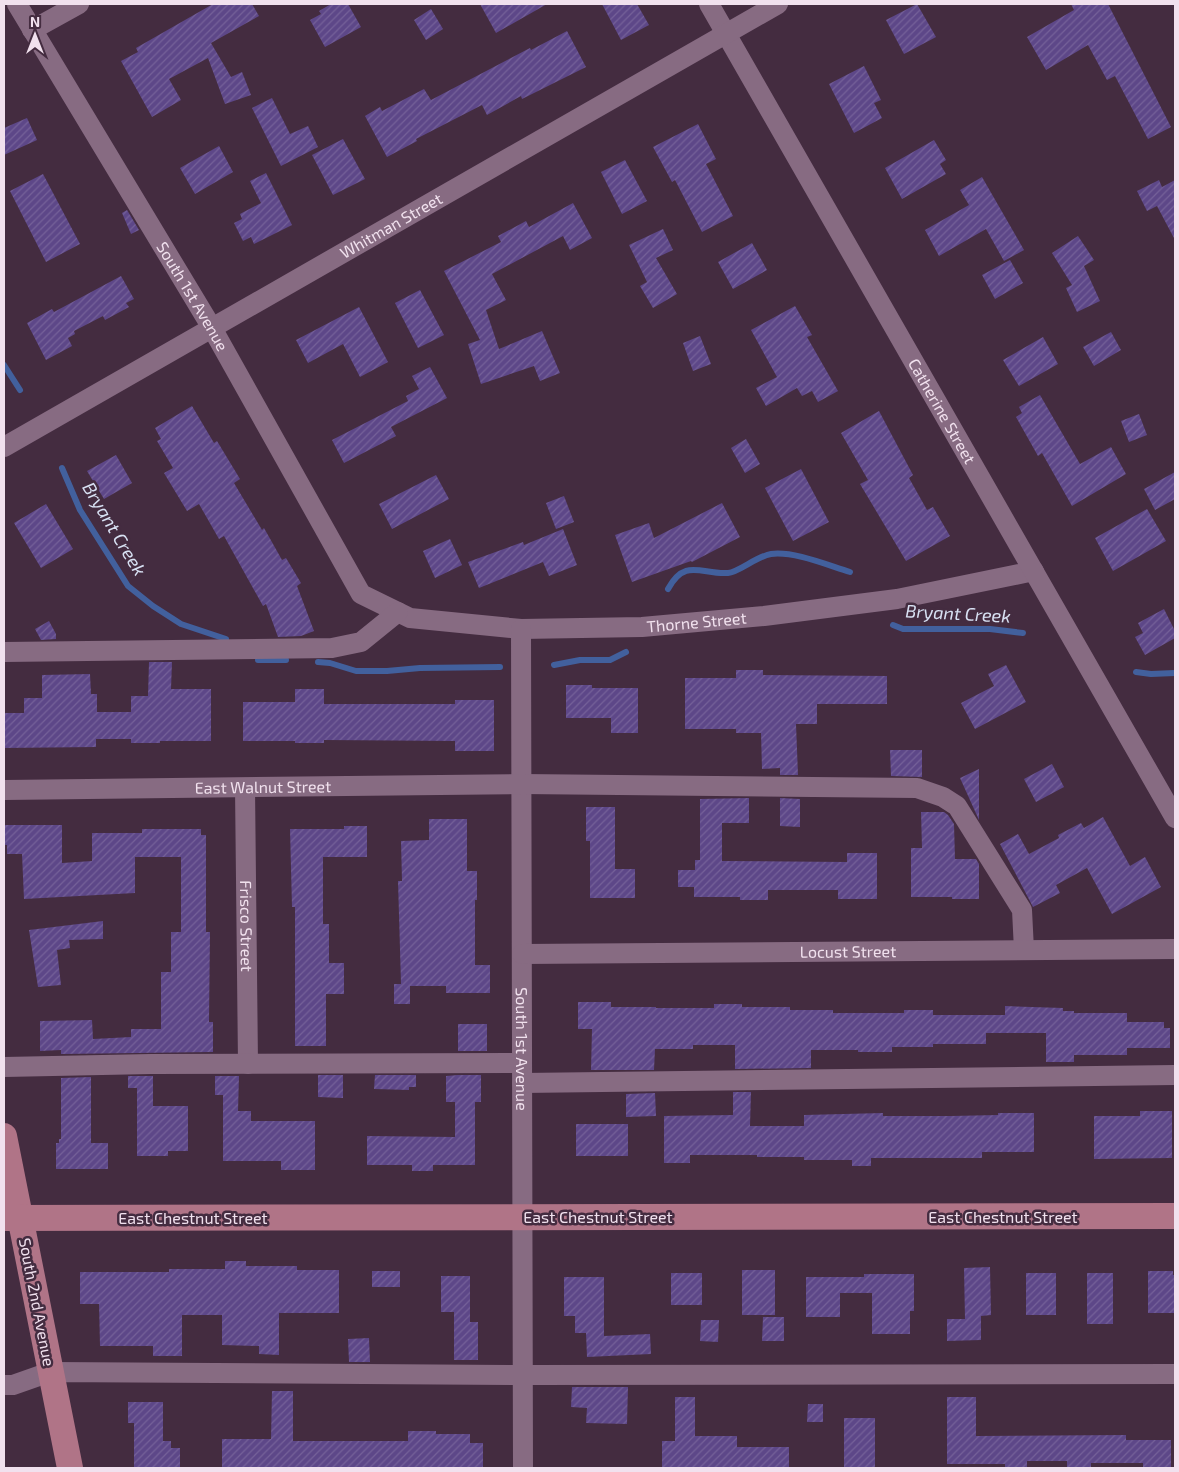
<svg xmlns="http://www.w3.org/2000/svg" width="1179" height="1472" viewBox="0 0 1179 1472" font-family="'Exo 2',sans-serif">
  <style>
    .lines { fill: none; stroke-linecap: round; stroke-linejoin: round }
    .stream { stroke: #42609d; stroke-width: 6 }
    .building { fill: url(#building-hatch) }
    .minor { stroke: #876b82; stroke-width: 20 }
    .major { stroke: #b07487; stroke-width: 26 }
    .labels { text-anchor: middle; stroke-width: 5; stroke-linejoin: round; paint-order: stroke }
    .street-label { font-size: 16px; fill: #f1e1ee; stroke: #442c40 }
    .water-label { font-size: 18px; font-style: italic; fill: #d8e1f3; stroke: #442c40 }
  </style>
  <defs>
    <pattern id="building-hatch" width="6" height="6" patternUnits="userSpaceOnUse" patternTransform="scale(1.25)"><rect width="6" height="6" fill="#5d4788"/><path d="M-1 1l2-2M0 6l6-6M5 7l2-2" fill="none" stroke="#756199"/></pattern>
  </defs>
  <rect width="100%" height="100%" fill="#442c40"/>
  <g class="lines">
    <g class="stream">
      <polyline points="4,365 20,390"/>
      <polyline points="62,468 80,510 128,586 153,606 181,624 226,639"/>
      <path d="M668 589C685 557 702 575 728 573 739 572 757 556 771 554 794 551 827 565 850 572"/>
      <polyline points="893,625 903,629 990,629 1023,633"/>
      <polyline points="258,660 286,660"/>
      <polyline points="318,662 330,663 356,671 387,671 420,668 500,667"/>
      <polyline points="554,665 580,660 610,660 626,652"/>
      <polyline points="1136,672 1151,674 1175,673"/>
    </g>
  </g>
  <g class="building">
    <polygon points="213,4 252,4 259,16 211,43 231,77 242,72 251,95 225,104 208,58 169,79 181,100 152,117 121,61 138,52 136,48"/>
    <polygon points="331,4 348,4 361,27 325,47 310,20 321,14 319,11"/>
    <polygon points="480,4 547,4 496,33"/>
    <polygon points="602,4 637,4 649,25 621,40"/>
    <polygon points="917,4 936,37 904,54 886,20"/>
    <polygon points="1071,4 1108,4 1171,127 1148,139 1115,76 1107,80 1088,45 1046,70 1027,37 1074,10"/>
    <polygon points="431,9 443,29 426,40 414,20"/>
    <polygon points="567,31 586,67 522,99 521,96 487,115 482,105 416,139 417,141 387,157 365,116 380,107 382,111 424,89 431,100 530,48 531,50"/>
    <polygon points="864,66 881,100 874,103 882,118 854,133 829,84"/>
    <polygon points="272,98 290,134 308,126 318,147 281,166 252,108"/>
    <polygon points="27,118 37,140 4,155 4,128"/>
    <polygon points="698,124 716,159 706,164 733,216 702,232 675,180 672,182 653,147"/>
    <polygon points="343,139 365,179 333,195 312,155"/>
    <polygon points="934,140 946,160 940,164 946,174 902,199 885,168"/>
    <polygon points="219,146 233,172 195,194 180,168"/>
    <polygon points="625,160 647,201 622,214 601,172"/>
    <polygon points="266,173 292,225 254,244 251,237 243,241 234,223 242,219 240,214 261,203 250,181"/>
    <polygon points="43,174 80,244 46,262 10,191"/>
    <polygon points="982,177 1024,250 1004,261 986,229 939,256 925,230 969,205 960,190"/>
    <polygon points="1159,180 1162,187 1175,180 1175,240 1157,206 1147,211 1137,191"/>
    <polygon points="573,203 592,238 570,250 563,236 492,274 506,300 486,310 499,349 542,331 560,373 540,381 534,366 481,384 468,344 480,340 444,271 501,242 498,236 526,221 529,227"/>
    <polygon points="127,210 139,230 131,234 122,213"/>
    <polygon points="663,229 673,250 656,258 677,294 653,308 640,286 647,282 629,245"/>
    <polygon points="1078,236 1094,260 1084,266 1100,301 1077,312 1066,288 1072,285 1052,253"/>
    <polygon points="752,243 767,270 733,289 718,262"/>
    <polygon points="1010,260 1023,283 995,299 982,275"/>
    <polygon points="121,276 134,299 126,303 129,307 105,320 103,316 74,331 75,334 68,338 72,346 46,360 27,323 52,309 54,312"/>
    <polygon points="420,290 444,335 418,348 395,303"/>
    <polygon points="795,306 812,335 807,337 838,391 818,402 812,391 802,396 797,388 766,406 756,388 777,377 751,330"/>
    <polygon points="359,307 388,362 360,377 343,344 308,363 296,340"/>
    <polygon points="1111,332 1121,350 1094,366 1083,347"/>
    <polygon points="700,336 711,364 693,371 683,343"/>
    <polygon points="1043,337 1058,364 1019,386 1003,360"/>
    <polygon points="430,367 447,398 391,427 396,436 344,463 332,440 408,401 406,396 419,389 412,376"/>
    <polygon points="1040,395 1080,464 1111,447 1126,474 1072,506 1042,453 1038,456 1016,417 1022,413 1019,407"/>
    <polygon points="192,406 214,443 217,441 240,479 234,483 262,530 264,528 282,560 286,558 301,583 297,586 314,631 301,636 278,637 266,604 263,606 224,536 219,539 199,504 187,511 164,473 173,468 157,441 161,439 155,428"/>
    <polygon points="879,411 913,475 909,478 927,510 933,507 950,536 906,561 860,484 868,480 841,433"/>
    <polygon points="1139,414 1147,435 1129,442 1121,421"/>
    <polygon points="746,439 760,464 745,473 731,448"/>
    <polygon points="116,455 132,483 104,499 87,471"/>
    <polygon points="801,469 829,522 793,541 765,488"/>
    <polygon points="1175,472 1175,499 1155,510 1144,489"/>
    <polygon points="436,475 449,499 392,529 379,504"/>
    <polygon points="564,496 574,522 556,529 546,503"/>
    <polygon points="722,503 740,537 692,562 691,561 632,582 615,535 649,523 654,538"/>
    <polygon points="46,504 73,549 41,568 14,523"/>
    <polygon points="1147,509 1166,541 1113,571 1095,538"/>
    <polygon points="563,529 577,565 549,576 543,562 479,588 468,562 523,542 524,545"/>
    <polygon points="450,539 462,565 435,578 423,551"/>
    <polygon points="1164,609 1175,631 1175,638 1145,655 1135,637 1143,633 1138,623"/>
    <polygon points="49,621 56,634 56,639 41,640 35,629"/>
    <polygon points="149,662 172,662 171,689 211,689 211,741 160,741 160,743 131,743 131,739 96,739 96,747 4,748 4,713 24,713 24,698 42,698 42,675 90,674 91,694 97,694 97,712 131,712 131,696 148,696"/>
    <polygon points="1006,665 1026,702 975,729 961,703 994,686 988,674"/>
    <polygon points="736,670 763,670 763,675 887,676 887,704 817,704 817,724 796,724 798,775 780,775 780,768 762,769 761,733 736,733 736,729 685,729 685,678 736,678"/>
    <polygon points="566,685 592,685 592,688 638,688 638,733 611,733 611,718 566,718"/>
    <polygon points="295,689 324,689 324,704 455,704 455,700 494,700 494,751 455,751 455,741 324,740 324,743 295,743 295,741 243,741 243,702 295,702"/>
    <polygon points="890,750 922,750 922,777 891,776"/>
    <polygon points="1052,764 1064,787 1036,802 1024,779"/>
    <polygon points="979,769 979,820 960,778"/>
    <polygon points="749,798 749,823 722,823 722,861 847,862 847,853 877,853 877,899 838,899 838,890 768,890 768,900 740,900 740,897 694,897 694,887 678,887 678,870 695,870 695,860 700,860 700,799"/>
    <polygon points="780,798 800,799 800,827 780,826"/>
    <polygon points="586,807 615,807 615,869 635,869 635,898 590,898 590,841 586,841"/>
    <polygon points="921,812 944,812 948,815 954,824 955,859 976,859 979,864 979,899 952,899 952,897 911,897 911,848 922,848"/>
    <polygon points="1103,817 1130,866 1145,857 1161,887 1112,914 1087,868 1056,885 1060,893 1033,907 1000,844 1018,834 1029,854 1059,838 1058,835 1081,823 1084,828"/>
    <polygon points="429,819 467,819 467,871 477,871 477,900 475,900 475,965 490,965 490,993 446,993 446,986 410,986 410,1004 394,1004 394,984 401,984 398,881 402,881 401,841 429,840"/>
    <polygon points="4,825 62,825 62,863 92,861 92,833 142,833 142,829 201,829 201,835 206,835 206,932 210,932 209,1022 213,1022 213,1052 61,1054 61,1050 40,1051 40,1021 92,1020 93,1039 131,1037 131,1029 161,1029 161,972 171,972 171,932 181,932 181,857 135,857 135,893 24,899 22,854 7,854 7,845 4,845"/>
    <polygon points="344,826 367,826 367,857 323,857 323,924 329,924 329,963 344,963 344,994 326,994 326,1046 295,1046 295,907 292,907 290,829 344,829"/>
    <polygon points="103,921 103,939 69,940 70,948 57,950 61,985 38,987 29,930"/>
    <polygon points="578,1002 611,1002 611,1007 656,1007 656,1008 714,1008 714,1004 742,1004 742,1007 790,1007 790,1010 833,1010 833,1013 904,1013 904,1010 933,1010 933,1015 1005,1015 1005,1006 1063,1008 1063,1011 1074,1011 1074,1013 1127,1013 1127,1022 1164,1022 1164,1028 1170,1028 1170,1048 1127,1048 1127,1055 1074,1055 1074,1062 1046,1062 1046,1033 986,1033 986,1044 933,1044 933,1047 892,1047 892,1052 858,1052 858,1050 811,1050 811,1068 735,1069 735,1045 693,1045 693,1049 655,1049 654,1070 591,1070 592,1029 578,1029"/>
    <rect x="458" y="1024" width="29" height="27"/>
    <polygon points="318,1075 343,1075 343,1098 318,1097"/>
    <polygon points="375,1075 416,1075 416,1087 409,1087 409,1090 374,1089"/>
    <polygon points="458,1075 481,1075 481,1102 475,1102 475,1165 433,1165 433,1171 412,1171 412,1165 367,1165 367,1136 455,1137 455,1102 446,1102 446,1076"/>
    <polygon points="128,1076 153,1076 153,1106 188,1106 188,1151 168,1151 168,1156 137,1156 137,1088 128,1088"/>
    <polygon points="215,1076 239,1076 238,1111 251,1111 251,1121 315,1121 315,1170 281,1170 281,1161 223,1161 223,1095 215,1095"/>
    <polygon points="91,1077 91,1143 108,1143 108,1169 56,1169 56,1143 59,1143 59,1139 61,1139 61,1078"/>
    <polygon points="733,1092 751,1092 750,1126 804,1126 804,1115 883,1113 883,1116 951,1116 998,1115 998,1113 1034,1113 1034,1152 982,1152 982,1158 871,1158 871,1166 852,1166 852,1160 804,1160 804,1157 757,1157 757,1155 690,1155 690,1163 664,1163 664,1116 733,1115"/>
    <polygon points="655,1093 656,1116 626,1117 626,1094"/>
    <polygon points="1140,1111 1172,1111 1172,1158 1094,1159 1094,1116 1140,1116"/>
    <rect x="576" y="1124" width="52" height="32"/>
    <polygon points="225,1261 246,1261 246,1266 297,1266 297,1270 339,1270 339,1313 279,1313 279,1355 259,1354 259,1346 222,1345 222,1315 182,1315 182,1356 153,1356 153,1346 100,1346 99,1304 80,1304 80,1272 169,1272 169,1269 225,1269"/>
    <polygon points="990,1267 991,1315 981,1316 981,1340 947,1341 947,1319 965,1319 964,1268"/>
    <rect x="742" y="1270" width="33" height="45"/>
    <rect x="372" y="1271" width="28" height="16"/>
    <polygon points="1148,1271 1173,1271 1173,1275 1175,1275 1175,1313 1148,1313"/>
    <rect x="671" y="1273" width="31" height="32"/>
    <rect x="1026" y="1273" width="30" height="42"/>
    <rect x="1087" y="1273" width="26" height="51"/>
    <polygon points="864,1274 914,1274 914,1311 910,1311 910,1334 872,1334 872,1293 840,1293 840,1317 806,1317 806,1277 864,1277"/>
    <polygon points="441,1276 470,1276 470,1322 478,1322 478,1360 454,1360 454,1312 441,1312"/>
    <polygon points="564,1277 604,1277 604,1336 650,1334 651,1354 587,1357 586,1333 575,1333 575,1316 564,1316"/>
    <polygon points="763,1317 784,1317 784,1341 762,1341"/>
    <polygon points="701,1320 719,1320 718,1342 700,1341"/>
    <polygon points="369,1338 370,1362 349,1362 348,1339"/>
    <polygon points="572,1387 628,1387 627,1424 586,1423 587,1408 571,1407"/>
    <polygon points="272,1391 293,1391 293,1441 408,1441 408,1431 436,1431 436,1434 470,1434 470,1443 483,1443 483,1468 222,1468 222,1439 271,1439"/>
    <polygon points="675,1397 695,1397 695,1436 737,1436 737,1447 789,1447 789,1468 662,1468 662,1441 675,1441"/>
    <polygon points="947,1397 976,1397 976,1436 1126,1435 1126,1440 1171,1440 1171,1468 1143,1468 1143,1463 1091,1463 1091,1468 1067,1468 1067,1461 1027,1461 1027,1468 1005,1468 1005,1464 947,1464"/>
    <polygon points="128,1402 163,1402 163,1441 171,1441 171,1448 180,1448 180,1468 134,1468 134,1423 128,1423"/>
    <polygon points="808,1404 823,1404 823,1422 807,1422"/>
    <rect x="844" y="1418" width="31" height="50"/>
  </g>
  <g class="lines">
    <g class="minor">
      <path id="s1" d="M17 4 212 328 361 594 410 618 521 629 642 627 764 616 897 599 1034 571"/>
      <path id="s2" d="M709 4 1175 818"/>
      <polyline points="32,30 79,4"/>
      <path id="s3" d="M4 447 778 4"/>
      <path id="s4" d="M521 629 523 1468"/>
      <polyline points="4,652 332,648 361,642 398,612"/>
      <path id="s5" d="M245 788 248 1064"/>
      <path id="s6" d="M4 790 522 784 917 788 943 797 957 806 1022 910 1024 950"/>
      <path id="s7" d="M522 954 1175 949"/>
      <polyline points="4,1067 151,1064 522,1063"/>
      <polyline points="522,1083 1175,1075"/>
      <polyline points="4,1385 13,1385 50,1372 523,1375 1175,1374"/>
    </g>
    <g class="major">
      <polyline points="4,1136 70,1468"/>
      <polyline points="4,1218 1175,1216"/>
    </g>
  </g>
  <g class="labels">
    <g class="street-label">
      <text dy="6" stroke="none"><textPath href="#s3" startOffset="446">Whitman Street</textPath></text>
      <text dy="6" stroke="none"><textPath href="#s1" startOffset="341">South 1st Avenue</textPath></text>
      <text dy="6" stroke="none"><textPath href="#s2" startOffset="469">Catherine Street</textPath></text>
      <text dy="6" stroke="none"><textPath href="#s1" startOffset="1025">Thorne Street</textPath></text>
      <text dy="6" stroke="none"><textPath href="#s6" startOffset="259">East Walnut Street</textPath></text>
      <text dy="6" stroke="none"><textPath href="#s5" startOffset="138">Frisco Street</textPath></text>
      <text dy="6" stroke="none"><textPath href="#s7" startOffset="326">Locust Street</textPath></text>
      <text dy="6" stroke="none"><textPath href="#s4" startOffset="420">South 1st Avenue</textPath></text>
      <text x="598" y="1223">East Chestnut Street</text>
      <text x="1003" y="1223">East Chestnut Street</text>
      <text x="193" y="1224">East Chestnut Street</text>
      <text transform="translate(37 1302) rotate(79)" y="6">South 2nd Avenue</text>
    </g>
    <g class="water-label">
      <text transform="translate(114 529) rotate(59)" y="6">Bryant Creek</text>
      <text transform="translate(958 614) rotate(3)" y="6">Bryant Creek</text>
    </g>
  </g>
  <rect width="1179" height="1472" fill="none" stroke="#f1e1ee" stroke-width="10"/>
  <g transform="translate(35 35)" stroke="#442c40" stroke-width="4" paint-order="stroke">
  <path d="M0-4L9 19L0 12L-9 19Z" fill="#f1e1ee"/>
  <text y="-8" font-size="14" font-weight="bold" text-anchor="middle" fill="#f1e1ee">N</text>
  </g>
</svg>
